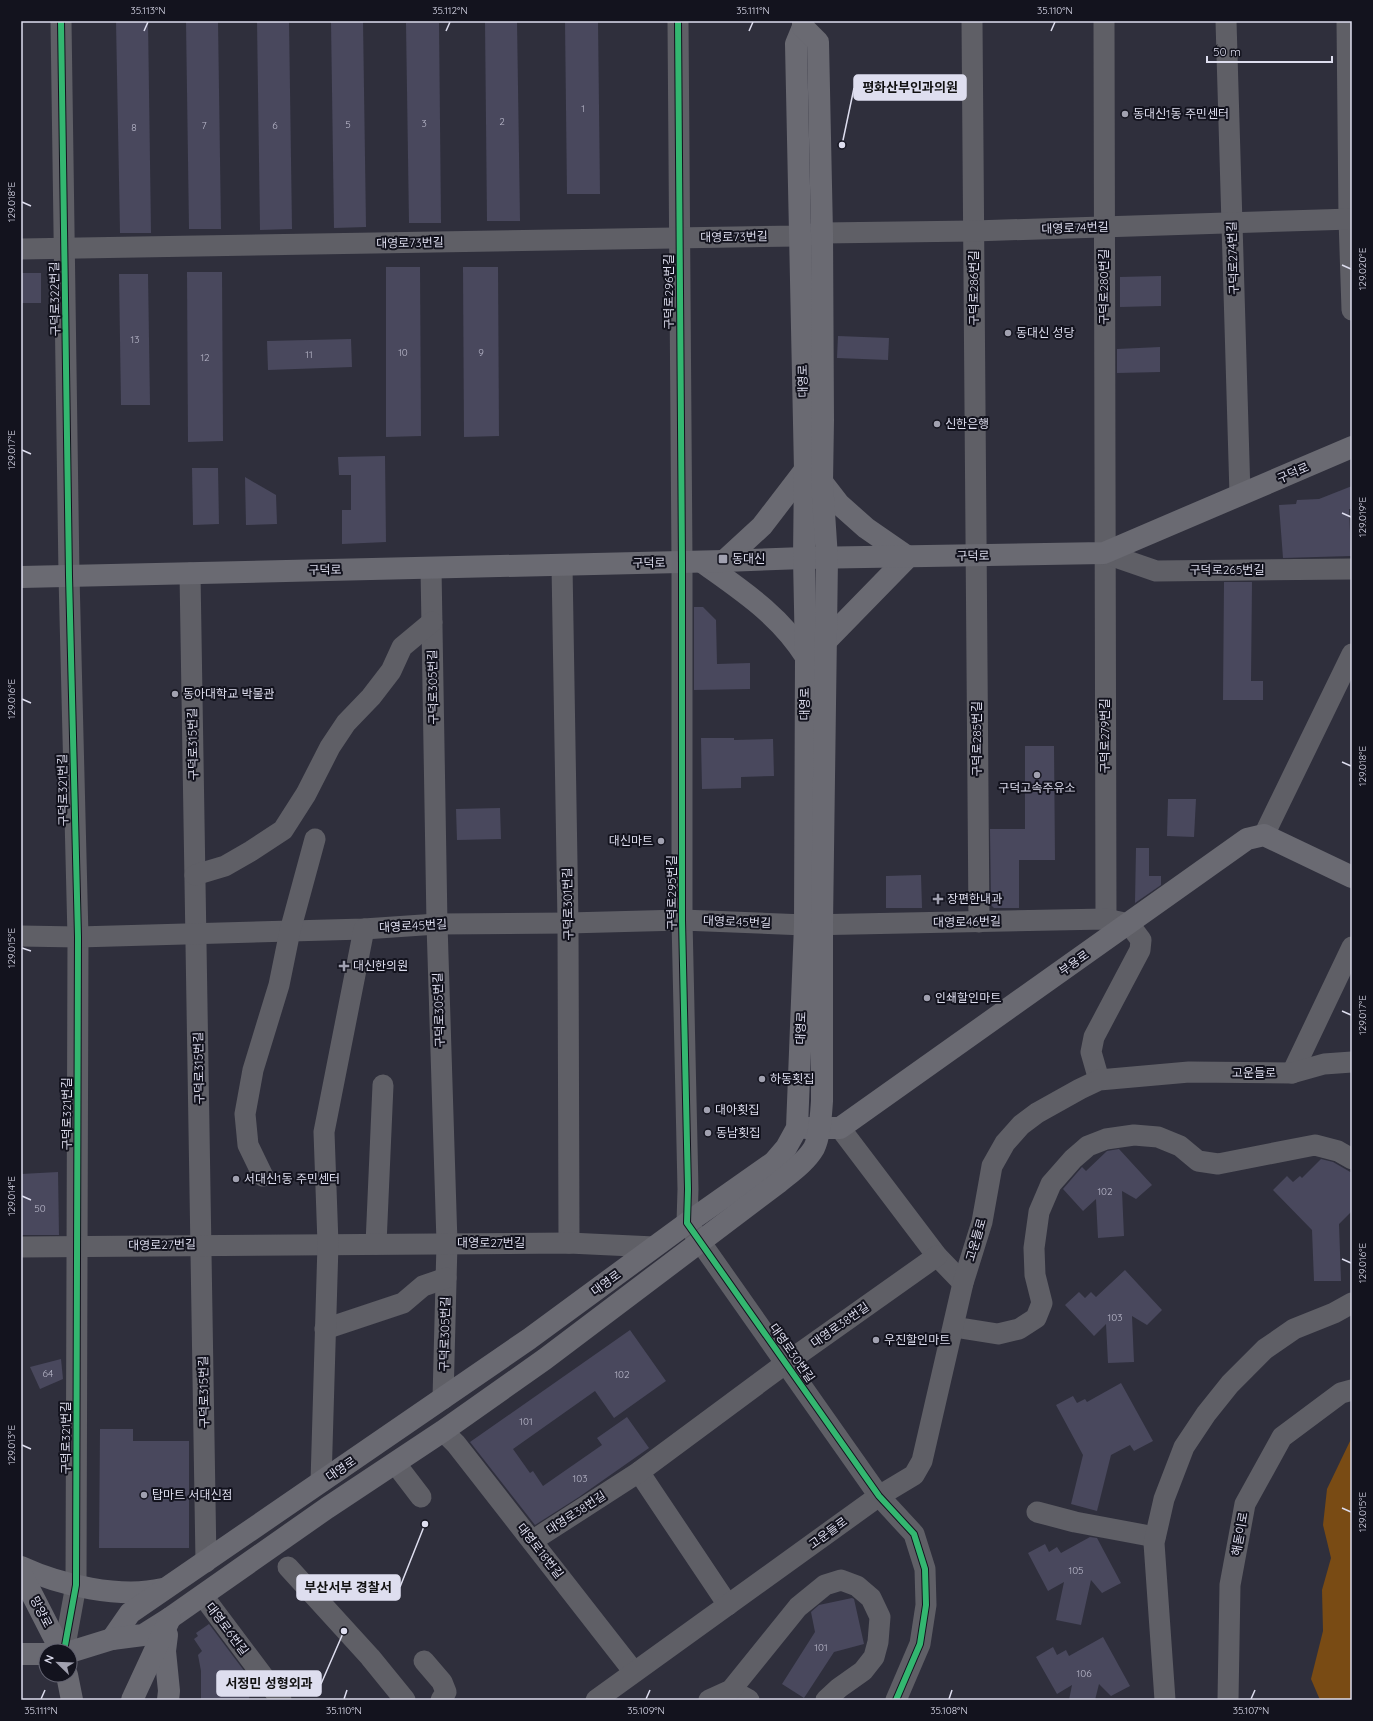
<svg xmlns="http://www.w3.org/2000/svg" width="1373" height="1721" viewBox="0 0 1373 1721" font-family="Quicksand,'Noto Sans KR',sans-serif">
  <style>
    .forest { fill: #794b14 }
    .building { fill: #49485d }
    .lines { fill: none; stroke-linecap: round; stroke-linejoin: round }
    .minor { stroke: #5f5f66; stroke-width: 21 }
    .major { stroke: #6a6a72; stroke-width: 22 }
    .cycleway-casing { stroke: #13131e; stroke-width: 8 }
    .cycleway { stroke: #33b770; stroke-width: 6 }
    .ticks { fill: none; stroke: #dedeef; stroke-width: 1.5 }
    .poi-dot { fill: #a1a1b0; stroke: #13131e; stroke-width: 1.5 }
    .labels { text-anchor: middle; stroke-width: 4; stroke-linejoin: round; paint-order: stroke }
    .number-label { font-size: 10px; fill: #b9b8ca }
    .poi-label { font-size: 12px; fill: #dedeef; stroke: #13131e; text-anchor: start }
    .street-label { font-size: 12px; fill: #dedeef; stroke: #13131e }
    .leader { fill: none; stroke: #dedeef; stroke-width: 1.5 }
    .callout-dot { fill: #dedeef; stroke: #13131e; stroke-width: 1.5 }
    .callout { fill: #dedeef; stroke: #dedeef; stroke-width: 1.5 }
    .callout-label { font-size: 13px; text-anchor: middle; font-weight: bold; fill: #111 }
    .neatline { fill: none; stroke: #dedeef; stroke-width: 1.5 }
    .ticks-label { font-size: 10px; text-anchor: middle; fill: #dedeef }
  </style>
  <rect width="100%" height="100%" fill="#2f2f3c"/>
  <polygon class="forest" points="1352,1437 1352,1700 1320,1700 1311,1679 1323,1631 1322,1590 1331,1558 1323,1525 1327,1489"/>
  <g class="building">
    <polygon points="116,21 148,21 151,233 120,233"/>
    <polygon points="186,21 218,21 221,229 189,229"/>
    <polygon points="257,21 289,21 292,229 260,230"/>
    <polygon points="331,21 363,21 366,227 334,228"/>
    <polygon points="485,21 517,21 520,221 487,221"/>
    <polygon points="565,21 598,21 600,194 567,194"/>
    <polygon points="406,23 439,23 441,223 409,223"/>
    <polygon points="386,267 420,267 421,436 386,437"/>
    <polygon points="463,267 498,267 499,436 464,437"/>
    <polygon points="187,272 222,272 223,441 188,442"/>
    <rect x="21" y="273" width="20" height="30"/>
    <polygon points="119,274 148,274 150,405 121,405"/>
    <polygon points="1161,276 1161,306 1120,307 1120,277"/>
    <polygon points="838,336 889,338 888,360 837,358"/>
    <polygon points="351,339 352,367 268,370 267,341"/>
    <polygon points="1160,347 1160,372 1117,373 1117,349"/>
    <polygon points="385,456 386,542 342,544 342,510 351,510 351,475 339,475 338,457"/>
    <polygon points="192,468 218,468 219,524 193,525"/>
    <polygon points="245,477 276,495 277,524 246,525"/>
    <polygon points="1352,486 1352,509 1349,509 1351,556 1283,558 1279,505 1296,504 1297,500 1319,499"/>
    <polygon points="1224,582 1252,582 1251,681 1263,681 1263,700 1223,700"/>
    <polygon points="694,607 703,607 716,620 717,664 750,663 750,689 694,690"/>
    <polygon points="701,738 734,738 734,740 773,739 774,776 741,777 741,788 702,789"/>
    <polygon points="1025,746 1054,746 1055,860 1019,860 1019,908 994,908 991,905 990,829 1025,829"/>
    <polygon points="1168,799 1196,799 1194,837 1167,836"/>
    <polygon points="500,808 501,839 457,840 456,809"/>
    <polygon points="1136,848 1149,848 1149,876 1161,876 1161,885 1135,903"/>
    <polygon points="921,875 922,908 886,908 886,876"/>
    <polygon points="1119,1149 1152,1185 1136,1199 1122,1191 1124,1236 1098,1238 1096,1199 1083,1211 1063,1189 1082,1167 1086,1171 1107,1151"/>
    <polygon points="1321,1159 1333,1162 1352,1173 1352,1211 1339,1224 1341,1281 1314,1281 1312,1230 1273,1190 1287,1176 1293,1182 1300,1176 1302,1178"/>
    <polygon points="58,1172 59,1235 21,1235 21,1174"/>
    <polygon points="1125,1270 1162,1310 1147,1325 1132,1316 1134,1362 1108,1363 1106,1324 1094,1336 1065,1305 1079,1292 1085,1298 1091,1292 1096,1297"/>
    <polygon points="630,1330 666,1381 614,1418 595,1391 513,1449 530,1473 533,1471 543,1486 602,1445 597,1438 627,1417 649,1448 579,1497 535,1525 470,1442"/>
    <polygon points="61,1359 63,1379 40,1389 30,1367"/>
    <polygon points="1121,1383 1153,1441 1134,1451 1130,1445 1111,1455 1097,1511 1071,1504 1083,1455 1056,1405 1073,1396 1077,1403 1085,1399 1087,1402"/>
    <polygon points="100,1429 133,1429 133,1441 189,1441 189,1548 99,1548"/>
    <polygon points="1090,1537 1097,1538 1121,1583 1102,1593 1091,1580 1081,1625 1056,1620 1064,1582 1048,1591 1028,1553 1045,1544 1049,1552 1057,1547 1061,1553"/>
    <polygon points="852,1598 854,1599 864,1644 834,1652 804,1698 782,1684 815,1632 811,1612 819,1605"/>
    <polygon points="209,1624 251,1680 249,1700 201,1700 201,1671 198,1655 202,1651 194,1639 198,1636 196,1633"/>
    <polygon points="1103,1637 1130,1686 1111,1696 1099,1684 1095,1700 1069,1700 1072,1685 1057,1694 1036,1657 1053,1647 1057,1655 1066,1650 1069,1656"/>
  </g>
  <g class="lines">
    <g class="minor">
      <polyline points="61,21 69,576 78,937 76,1585 64,1651"/>
      <polyline points="678,21 682,562 682,920 688,1189 687,1223 879,1496 914,1534 925,1569 926,1605 920,1644 896,1700"/>
      <polyline points="972,21 979,922"/>
      <polyline points="1104,21 1106,919"/>
      <polyline points="1226,21 1240,495"/>
      <polyline points="1347,21 1349,219 1352,310"/>
      <polyline points="21,249 799,236 822,233 974,231 1352,219"/>
      <polyline points="1104,553 1156,571 1352,569"/>
      <polyline points="562,565 568,923 569,1243"/>
      <polyline points="431,568 437,924 447,1243 443,1399"/>
      <polyline points="190,573 206,1562"/>
      <polyline points="1264,835 1352,654"/>
      <polyline points="195,875 225,866 251,851 283,830 306,794 330,747 346,723 371,697 391,671 402,647 432,622"/>
      <polyline points="21,936 78,937 364,929 437,924 568,923 682,920 805,925 1106,919 1129,924 1141,940 1140,950 1094,1037 1091,1052 1099,1080"/>
      <polyline points="1292,1073 1352,947"/>
      <polyline points="840,1128 937,1256 963,1283"/>
      <polyline points="263,1176 248,1145 245,1114 253,1070 279,985 290,931 315,839"/>
      <polyline points="376,1244 383,1085"/>
      <polyline points="21,1247 569,1243 654,1247"/>
      <polyline points="954,1327 998,1334 1019,1329 1036,1318 1042,1303 1035,1275 1034,1248 1039,1212 1051,1184 1073,1159 1088,1146 1106,1139 1134,1135 1158,1137 1180,1146 1198,1161 1218,1164 1315,1145 1338,1151 1352,1159"/>
      <polyline points="325,1329 403,1303 423,1286 446,1278"/>
      <polyline points="443,1431 456,1444 634,1672"/>
      <polyline points="395,1463 421,1497"/>
      <polyline points="639,1472 728,1605"/>
      <polyline points="321,1482 328,1244 324,1132 364,929"/>
      <polyline points="1037,1512 1075,1522 1155,1537"/>
      <polyline points="532,1541 639,1472 786,1363 937,1256"/>
      <polyline points="288,1567 370,1657 405,1700"/>
      <polyline points="203,1596 281,1700"/>
      <polyline points="424,1661 442,1682 446,1692 441,1700"/>
      <polyline points="731,1690 749,1700"/>
      <polyline points="596,1700 879,1496 914,1475 922,1461 963,1283 982,1222 992,1166 1005,1143 1021,1125 1037,1113 1080,1089 1099,1080 1189,1072 1292,1073 1324,1064 1352,1062"/>
      <polyline points="709,1700 731,1690 798,1607 825,1585 841,1580 857,1586 871,1598 880,1617 878,1642 874,1657 863,1671 839,1688 826,1700"/>
      <polyline points="1165,1700 1154,1543 1164,1499 1184,1447 1206,1414 1230,1384 1265,1349 1294,1329 1334,1313 1352,1303"/>
      <polyline points="1228,1700 1230,1585 1245,1504 1282,1437 1341,1393 1352,1390"/>
    </g>
    <g class="major">
      <polyline points="822,482 839,504 866,528 908,557 826,641"/>
      <polyline points="724,561 762,526 805,470"/>
      <path d="M702 562C741 590 780 615 806 657"/>
      <polyline points="21,577 724,561 804,558 1104,553 1352,447"/>
      <polyline points="806,1128 840,1128 1247,839 1264,835 1352,877"/>
      <path d="M21 1567C60 1585 120 1599 163 1589"/>
      <polyline points="21,1573 61,1651"/>
      <polyline points="167,1635 165,1651 169,1691 168,1700"/>
      <polyline points="112,1639 130,1613 529,1339 687,1223 774,1162 786,1148 797,1128 805,925 806,657 804,558 805,470 796,44 803,27 803,21"/>
      <path d="M70 1652 112 1639 143 1635 170 1618 327 1508 443 1431 545 1359 778 1183C790 1173 806 1162 814 1148 820 1136 821 1114 822 1101V924L827 558 822 482 823 420 822 233 818 42 803 27"/>
      <polyline points="21,1654 46,1654"/>
      <polyline points="67,1675 72,1700"/>
      <polyline points="132,1700 170,1618"/>
    </g>
    <g class="cycleway-casing">
      <g id="cycleway">
        <polyline points="61,21 69,576 78,937 76,1585 64,1651"/>
        <polyline points="678,21 682,562 682,920 688,1189 687,1223 879,1496 914,1534 925,1569 926,1605 920,1644 896,1700"/>
      </g>
    </g>
    <use href="#cycleway" class="cycleway"/>
  </g>
  <path class="ticks" d="M144 31 148 22M446 31 450 22M749 31 753 22M1051 31 1055 22M22 202 31 206M1342 265 1351 269M22 450 31 454M1342 513 1351 517M22 699 31 703M1342 762 1351 766M22 948 31 951M1342 1011 1351 1015M22 1196 31 1200M1342 1259 1351 1263M22 1445 31 1449M1342 1508 1351 1512M41 1699 45 1690M344 1699 347 1690M646 1699 650 1690M949 1699 952 1690M1251 1699 1255 1690"/>
  <g class="poi-dot">
    <circle cx="1125" cy="114" r="4"/>
    <circle cx="1008" cy="333" r="4"/>
    <circle cx="937" cy="424" r="4"/>
    <rect x="718" y="554" width="10" height="10" rx="2"/>
    <circle cx="175" cy="694" r="4"/>
    <circle cx="1037" cy="775" r="4"/>
    <circle cx="661" cy="841" r="4"/>
    <path d="M936 893h4v4h4v4h-4v4h-4v-4h-4v-4h4z"/>
    <path d="M342 960h4v4h4v4h-4v4h-4v-4h-4v-4h4z"/>
    <circle cx="927" cy="998" r="4"/>
    <circle cx="762" cy="1079" r="4"/>
    <circle cx="707" cy="1110" r="4"/>
    <circle cx="708" cy="1133" r="4"/>
    <circle cx="236" cy="1179" r="4"/>
    <circle cx="876" cy="1340" r="4"/>
    <circle cx="144" cy="1495" r="4"/>
  </g>
  <g class="labels">
    <g class="number-label">
      <text x="583" y="112">1</text>
      <text x="502" y="125">2</text>
      <text x="424" y="127">3</text>
      <text x="348" y="128">5</text>
      <text x="204" y="129">7</text>
      <text x="275" y="129">6</text>
      <text x="134" y="131">8</text>
      <text x="135" y="343">13</text>
      <text x="403" y="356">10</text>
      <text x="481" y="356">9</text>
      <text x="309" y="358">11</text>
      <text x="205" y="361">12</text>
      <text x="1105" y="1195">102</text>
      <text x="40" y="1212">50</text>
      <text x="1115" y="1321">103</text>
      <text x="48" y="1377">64</text>
      <text x="622" y="1378">102</text>
      <text x="526" y="1425">101</text>
      <text x="580" y="1482">103</text>
      <text x="1076" y="1574">105</text>
      <text x="821" y="1651">101</text>
      <text x="1084" y="1677">106</text>
    </g>
    <g class="poi-label">
      <text x="1133" y="118">동대신1동 주민센터</text>
      <text x="1016" y="337">동대신 성당</text>
      <text x="945" y="428">신한은행</text>
      <text x="732" y="563">동대신</text>
      <text x="183" y="698">동아대학교 박물관</text>
      <text x="1037" y="792" text-anchor="middle">구덕고속주유소</text>
      <text x="653" y="845" text-anchor="end">대신마트</text>
      <text x="947" y="903">장편한내과</text>
      <text x="353" y="970">대신한의원</text>
      <text x="935" y="1002">인쇄할인마트</text>
      <text x="770" y="1083">하동횟집</text>
      <text x="715" y="1114">대아횟집</text>
      <text x="716" y="1137">동남횟집</text>
      <text x="244" y="1183">서대신1동 주민센터</text>
      <text x="884" y="1344">우진할인마트</text>
      <text x="152" y="1499">탑마트 서대신점</text>
    </g>
    <g class="street-label">
      <text transform="translate(1075 228) rotate(-2)" y="4">대영로74번길</text>
      <text transform="translate(734 237) rotate(-1)" y="4">대영로73번길</text>
      <text transform="translate(410 243) rotate(-1)" y="4">대영로73번길</text>
      <text transform="translate(1233 258) rotate(-92)" y="4">구덕로274번길</text>
      <text transform="translate(1104 287) rotate(-90)" y="4">구덕로280번길</text>
      <text transform="translate(974 288) rotate(-90)" y="4">구덕로286번길</text>
      <text transform="translate(669 292) rotate(-90)" y="4">구덕로296번길</text>
      <text transform="translate(55 299) rotate(-91)" y="4">구덕로322번길</text>
      <text transform="translate(803 381) rotate(-91)" y="4">대영로</text>
      <text transform="translate(1293 473) rotate(-23)" y="4">구덕로</text>
      <text transform="translate(973 556) rotate(-1)" y="4">구덕로</text>
      <text transform="translate(649 563) rotate(-1)" y="4">구덕로</text>
      <text transform="translate(325 570) rotate(-1)" y="4">구덕로</text>
      <text x="1227" y="574">구덕로265번길</text>
      <text transform="translate(433 687) rotate(-91)" y="4">구덕로305번길</text>
      <text transform="translate(805 704) rotate(-90)" y="4">대영로</text>
      <text transform="translate(1105 736) rotate(-90)" y="4">구덕로279번길</text>
      <text transform="translate(977 739) rotate(-90)" y="4">구덕로285번길</text>
      <text transform="translate(193 744) rotate(-91)" y="4">구덕로315번길</text>
      <text transform="translate(63 790) rotate(-91)" y="4">구덕로321번길</text>
      <text transform="translate(672 893) rotate(-90)" y="4">구덕로295번길</text>
      <text transform="translate(568 904) rotate(-91)" y="4">구덕로301번길</text>
      <text transform="translate(737 922) rotate(2)" y="4">대영로45번길</text>
      <text transform="translate(967 922) rotate(-1)" y="4">대영로46번길</text>
      <text transform="translate(413 926) rotate(-3)" y="4">대영로45번길</text>
      <text transform="translate(1074 963) rotate(-35)" y="4">부용로</text>
      <text transform="translate(439 1010) rotate(-92)" y="4">구덕로305번길</text>
      <text transform="translate(801 1028) rotate(-88)" y="4">대영로</text>
      <text transform="translate(199 1068) rotate(-91)" y="4">구덕로315번길</text>
      <text x="1254" y="1077">고운들로</text>
      <text transform="translate(67 1114) rotate(-90)" y="4">구덕로321번길</text>
      <text transform="translate(976 1240) rotate(-74)" y="4">고운들로</text>
      <text x="491" y="1247">대영로27번길</text>
      <text transform="translate(162 1245) rotate(-1)" y="4">대영로27번길</text>
      <text transform="translate(606 1283) rotate(-36)" y="4">대영로</text>
      <text transform="translate(840 1325) rotate(-35)" y="4">대영로38번길</text>
      <text transform="translate(445 1334) rotate(-89)" y="4">구덕로305번길</text>
      <text transform="translate(792 1353) rotate(55)" y="4">대영로30번길</text>
      <text transform="translate(204 1392) rotate(-91)" y="4">구덕로315번길</text>
      <text transform="translate(66 1438) rotate(-90)" y="4">구덕로321번길</text>
      <text transform="translate(341 1469) rotate(-34)" y="4">대영로</text>
      <text transform="translate(576 1513) rotate(-33)" y="4">대영로38번길</text>
      <text transform="translate(828 1533) rotate(-36)" y="4">고운들로</text>
      <text transform="translate(1240 1534) rotate(-80)" y="4">해돋이로</text>
      <text transform="translate(540 1551) rotate(52)" y="4">대영로18번길</text>
      <text transform="translate(41 1612) rotate(63)" y="4">망양로</text>
      <text transform="translate(227 1629) rotate(53)" y="4">대영로6번길</text>
    </g>
  </g>
  <path class="leader" d="M842 145L854 88M425 1524L400 1587M344 1631L321 1684"/>
  <g class="callout-dot">
    <circle cx="842" cy="145" r="4"/>
    <circle cx="425" cy="1524" r="4"/>
    <circle cx="344" cy="1631" r="4"/>
  </g>
  <g class="callout">
    <rect x="854" y="75" width="112" height="25" rx="4"/>
    <rect x="297" y="1575" width="103" height="25" rx="4"/>
    <rect x="217" y="1671" width="104" height="25" rx="4"/>
  </g>
  <g class="callout-label">
    <text x="910" y="92">평화산부인과의원</text>
    <text x="348" y="1592">부산서부 경찰서</text>
    <text x="269" y="1688">서정민 성형외과</text>
  </g>
  <rect width="1373" height="1721" fill="none" stroke="#13131e" stroke-width="44"/>
  <g transform="translate(58 1663) rotate(293)"><circle r="19" fill="#13131e" stroke="#646472"/>
  <path d="M0-3L7 15L0 10L-7 15Z" fill="#a1a1b0"/>
  <text y="-6" font-size="11" font-weight="bold" text-anchor="middle" fill="#dedeef">N</text>
  </g>
  <path d="M1207 56v6h125v-6" fill="none" stroke="#dedeef" stroke-width="2"/>
  <text x="1213" y="56" font-size="12" fill="#dedeef" stroke="#13131e" stroke-width="3" paint-order="stroke">50 m</text>
  <rect x="22" y="22" width="1329" height="1677" class="neatline"/>
  <g class="ticks-label">
    <text x="148" y="14">35.113°N</text>
    <text x="450" y="14">35.112°N</text>
    <text x="753" y="14">35.111°N</text>
    <text x="1055" y="14">35.110°N</text>
    <text transform="translate(11 202) rotate(-90)" y="4">129.018°E</text>
    <text transform="translate(1362 269) rotate(-90)" y="4">129.020°E</text>
    <text transform="translate(11 450) rotate(-90)" y="4">129.017°E</text>
    <text transform="translate(1362 517) rotate(-90)" y="4">129.019°E</text>
    <text transform="translate(11 699) rotate(-90)" y="4">129.016°E</text>
    <text transform="translate(1362 766) rotate(-90)" y="4">129.018°E</text>
    <text transform="translate(11 948) rotate(-90)" y="4">129.015°E</text>
    <text transform="translate(1362 1015) rotate(-90)" y="4">129.017°E</text>
    <text transform="translate(11 1196) rotate(-90)" y="4">129.014°E</text>
    <text transform="translate(1362 1263) rotate(-90)" y="4">129.016°E</text>
    <text transform="translate(11 1445) rotate(-90)" y="4">129.013°E</text>
    <text transform="translate(1362 1512) rotate(-90)" y="4">129.015°E</text>
    <text x="41" y="1714">35.111°N</text>
    <text x="344" y="1714">35.110°N</text>
    <text x="646" y="1714">35.109°N</text>
    <text x="949" y="1714">35.108°N</text>
    <text x="1251" y="1714">35.107°N</text>
  </g>
</svg>
